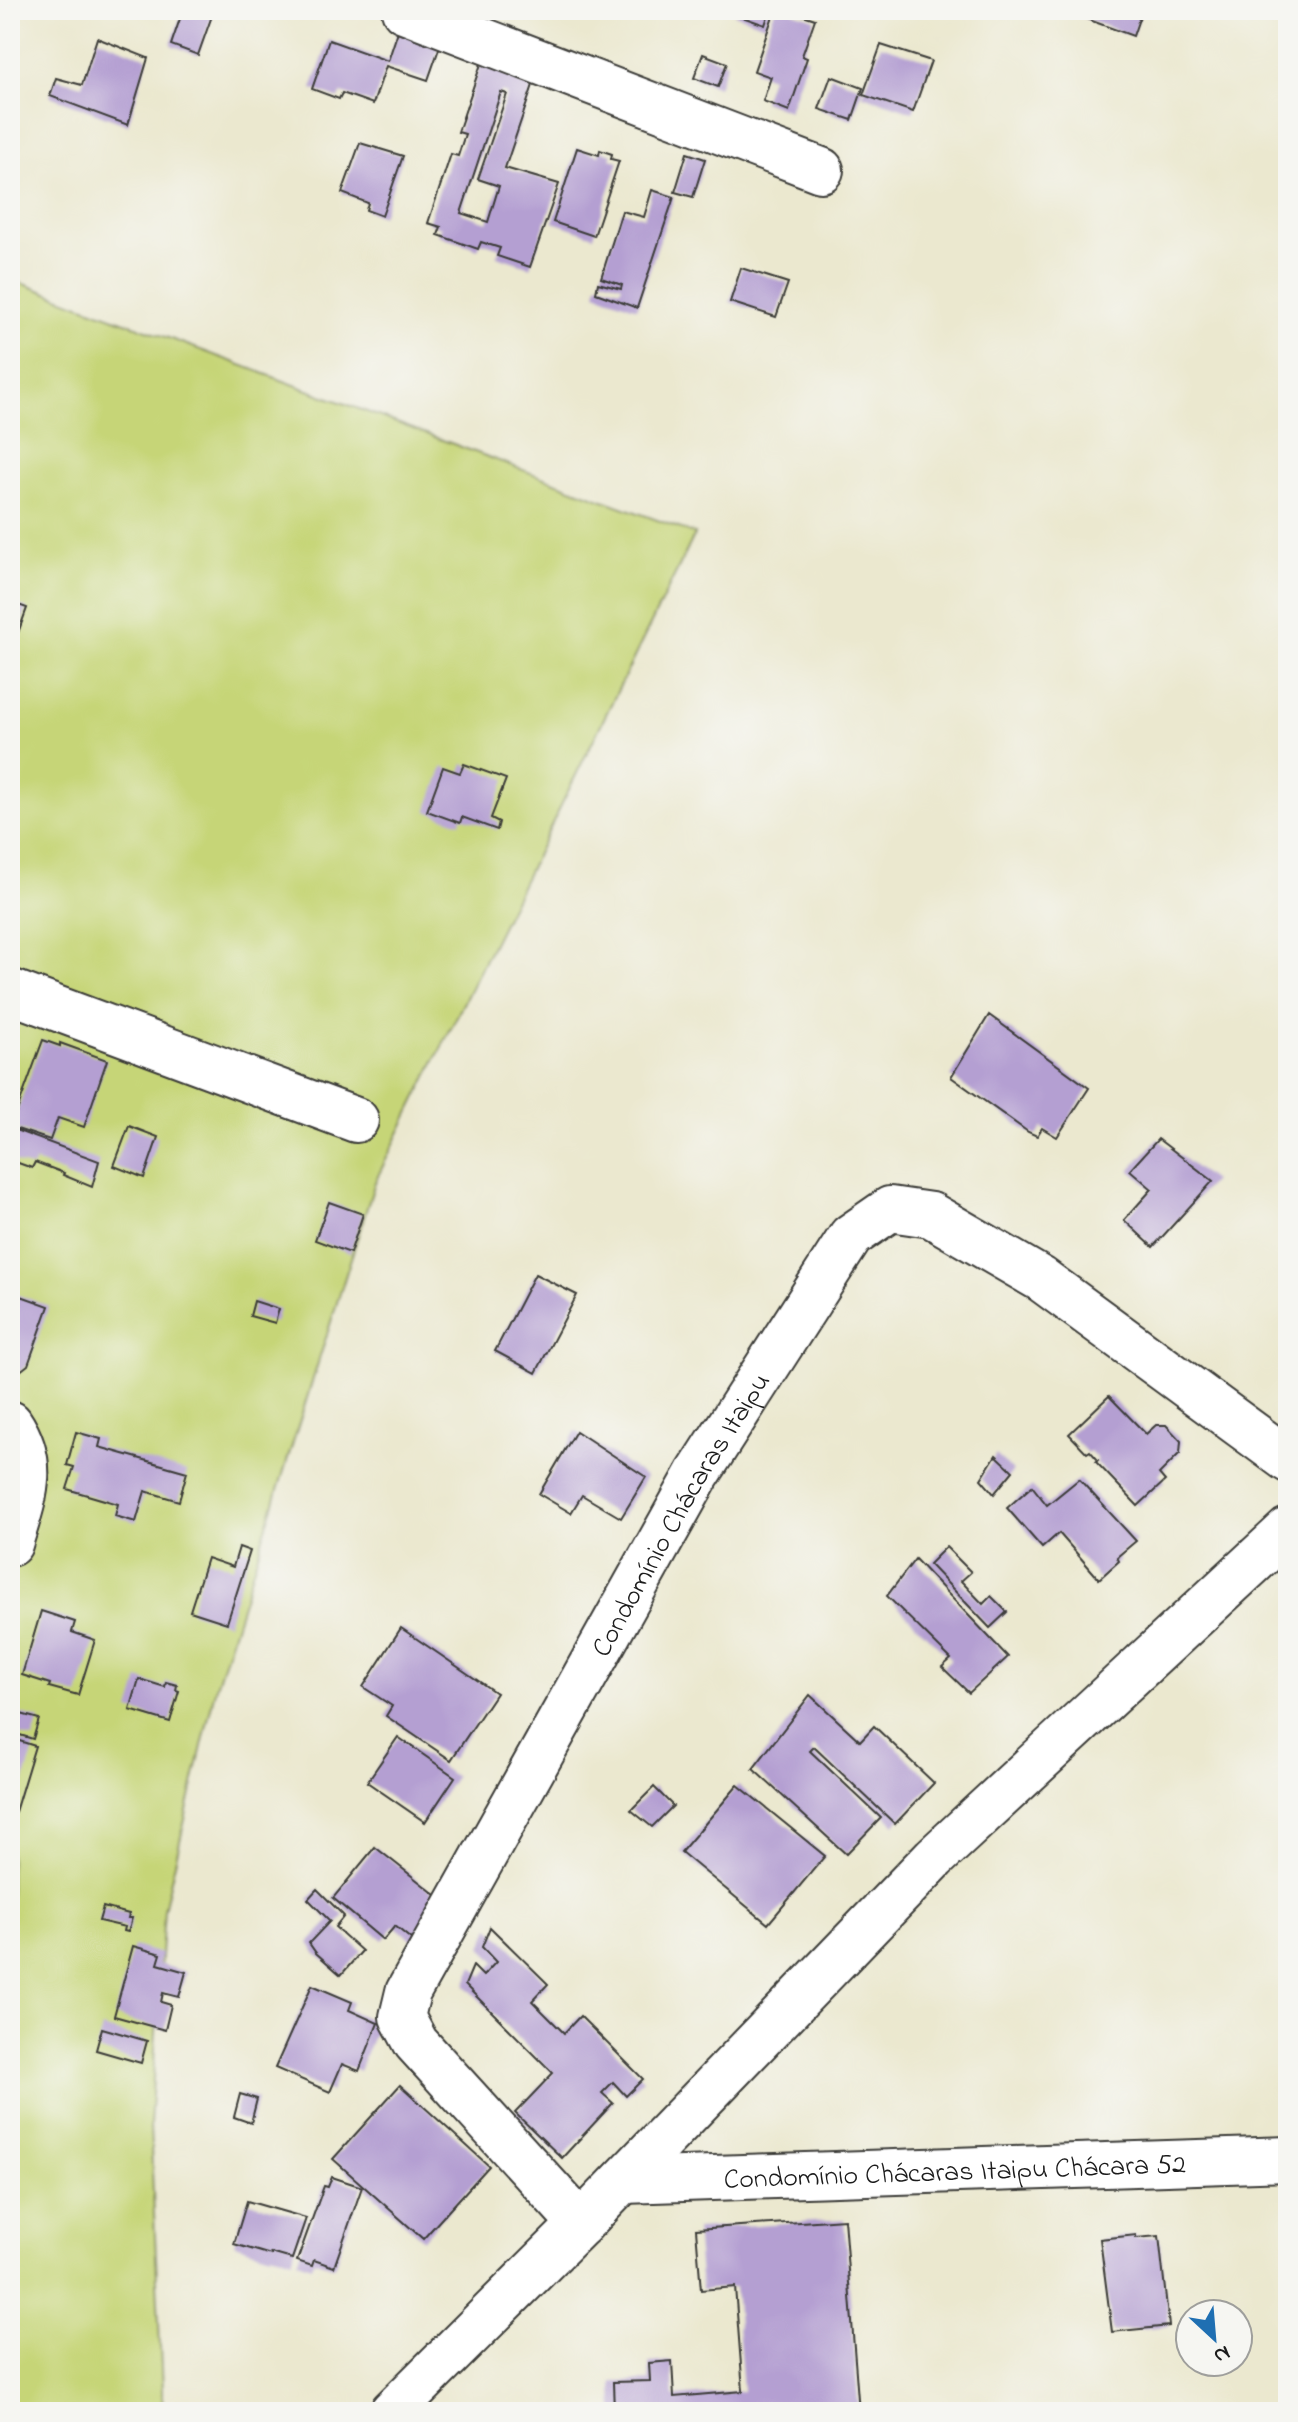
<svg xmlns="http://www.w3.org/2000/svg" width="1298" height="2422" viewBox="0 0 1298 2422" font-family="'Indie Flower',sans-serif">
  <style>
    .green { fill: #c6d577; stroke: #71784a; stroke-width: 2 }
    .building { fill: #b49fd2; fill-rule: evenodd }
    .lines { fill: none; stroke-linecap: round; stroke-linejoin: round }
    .minor-casing { stroke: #3b3b37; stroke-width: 48 }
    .minor { stroke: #fff; stroke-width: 44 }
    .labels { text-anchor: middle; stroke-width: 6; stroke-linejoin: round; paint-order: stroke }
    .street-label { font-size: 28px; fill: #1c1c1c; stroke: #f6f6f2 }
  </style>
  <rect width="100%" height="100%" fill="#f6f6f2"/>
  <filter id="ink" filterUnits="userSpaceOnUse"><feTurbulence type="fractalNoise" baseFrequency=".0125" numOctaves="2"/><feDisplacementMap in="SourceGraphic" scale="16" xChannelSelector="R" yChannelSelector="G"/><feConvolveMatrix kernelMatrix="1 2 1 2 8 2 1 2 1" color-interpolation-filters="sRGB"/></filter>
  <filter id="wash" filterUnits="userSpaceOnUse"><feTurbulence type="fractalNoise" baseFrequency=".006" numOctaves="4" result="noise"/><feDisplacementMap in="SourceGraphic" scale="32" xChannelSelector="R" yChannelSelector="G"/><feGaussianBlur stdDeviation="1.8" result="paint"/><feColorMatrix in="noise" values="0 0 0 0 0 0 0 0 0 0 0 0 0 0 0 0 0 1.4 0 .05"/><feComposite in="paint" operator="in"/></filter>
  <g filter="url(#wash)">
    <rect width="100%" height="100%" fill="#ebe8cf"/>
    <polygon class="green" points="10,279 695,534 375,1182 215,1690 164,1910 150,2125 163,2412 10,2412"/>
    <g id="blocks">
      <g class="building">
        <polygon points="10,10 22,10 11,44 10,44"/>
        <polygon points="183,10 214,10 198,55 171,45"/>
        <polygon points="735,10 770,10 765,25 734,14"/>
        <polygon points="775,10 788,10 815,19 802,56 807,58 789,111 763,101 771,77 754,71"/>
        <polygon points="1062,10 1142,10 1133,36"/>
        <polygon points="401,22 442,40 428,80 386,66 373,104 342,93 339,99 312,89 329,40 388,61"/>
        <polygon points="97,38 148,58 128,125 50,96 56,78 82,85"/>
        <polygon points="881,45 931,61 913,112 863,95"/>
        <polygon points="703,54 727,63 718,87 694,78"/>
        <path d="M484 55 535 79 505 168 559 184 530 267 497 256 500 248 481 242 478 249 438 235 441 227 428 223 451 154 458 156 465 134 458 132ZM501 92 507 94 478 179 499 186 488 222 461 213Z"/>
        <polygon points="831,76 863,88 852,120 819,109"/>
        <polygon points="360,143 403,156 382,216 366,210 368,203 342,193"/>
        <polygon points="577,148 599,155 600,150 612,154 611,159 619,161 594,236 553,222"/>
        <polygon points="687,153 705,159 693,197 675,192"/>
        <polygon points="652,190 674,197 637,308 596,293 598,283 621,289 622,285 601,278 622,211 644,217"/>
        <polygon points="741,268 788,283 776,317 730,302"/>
        <polygon points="10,602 27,608 10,655"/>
        <polygon points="464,764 506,779 491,818 499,822 497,830 462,817 460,823 427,811 443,767 460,773"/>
        <polygon points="989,1015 1089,1088 1057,1137 1042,1128 1037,1136 1028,1132 951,1077"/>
        <polygon points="43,1040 60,1046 60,1043 107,1060 84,1127 58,1118 50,1140 11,1127"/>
        <polygon points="129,1126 158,1137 144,1178 114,1166"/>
        <polygon points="10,1128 99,1161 92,1187 63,1175 64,1173 35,1162 32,1168 10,1160"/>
        <polygon points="1158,1139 1213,1181 1153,1247 1124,1220 1152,1189 1130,1170"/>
        <polygon points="329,1202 363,1214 350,1253 315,1240"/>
        <polygon points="535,1274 577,1295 536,1373 495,1351"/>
        <polygon points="10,1292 49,1306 28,1365 19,1372 10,1369"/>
        <polygon points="254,1301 279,1309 275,1323 250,1316"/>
        <polygon points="1109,1396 1146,1434 1156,1425 1166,1425 1181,1441 1180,1453 1159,1474 1165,1481 1138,1506 1096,1462 1098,1460 1090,1451 1087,1453 1069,1434"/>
        <polygon points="576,1431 646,1477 621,1518 582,1495 571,1513 539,1494"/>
        <polygon points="76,1432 101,1439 99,1447 187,1472 179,1501 145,1491 136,1522 115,1516 118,1504 67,1489 74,1467 67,1465"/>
        <polygon points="996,1455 1013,1471 994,1494 981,1479"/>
        <polygon points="1079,1479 1136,1541 1117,1557 1119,1561 1099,1579 1059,1533 1042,1548 1007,1508 1032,1486 1047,1505"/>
        <polygon points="239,1547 250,1551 227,1623 190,1611 207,1558 233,1567"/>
        <polygon points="946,1547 971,1572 961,1581 983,1604 991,1596 1007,1612 990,1628 929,1564"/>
        <polygon points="915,1559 1008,1657 969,1693 942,1667 951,1659 887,1596"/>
        <polygon points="41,1611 75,1622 72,1632 95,1640 78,1695 49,1687 50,1684 22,1675"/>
        <polygon points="401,1628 496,1693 451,1760 386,1716 392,1706 363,1687"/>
        <polygon points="139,1679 165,1687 166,1682 177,1685 176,1690 179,1691 170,1722 130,1710"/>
        <polygon points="810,1695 860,1741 874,1726 934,1783 895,1824 814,1747 810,1751 881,1818 846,1854 753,1769"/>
        <polygon points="10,1711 39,1719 33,1739 10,1732"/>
        <polygon points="398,1737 455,1777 425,1822 367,1782"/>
        <polygon points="10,1738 35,1746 11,1825 10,1825"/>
        <polygon points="738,1785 825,1856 768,1924 681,1852"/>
        <polygon points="654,1787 673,1806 652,1827 631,1810"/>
        <polygon points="375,1847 441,1899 417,1944 395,1926 383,1940 333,1898"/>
        <polygon points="317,1889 344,1916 335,1927 362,1951 341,1975 316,1953 309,1943 330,1921 308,1899"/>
        <polygon points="103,1907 129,1914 128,1918 132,1918 128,1932 124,1931 125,1927 99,1921"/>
        <polygon points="490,1927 548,1984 532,2001 564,2033 580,2016 643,2079 626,2096 613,2082 602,2093 613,2103 562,2158 515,2113 553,2073 465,1985 473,1966 483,1976 496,1962 482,1947"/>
        <polygon points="133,1946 161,1954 158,1964 186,1972 179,1997 163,1993 161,2002 171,2005 165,2030 114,2016"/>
        <polygon points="312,1985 352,2002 349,2010 378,2023 359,2071 342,2064 330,2092 275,2068"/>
        <polygon points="102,2028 147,2041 141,2063 96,2050"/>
        <polygon points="400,2085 489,2166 423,2239 333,2159"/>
        <polygon points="240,2094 257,2099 251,2123 234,2117"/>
        <polygon points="332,2177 362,2187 334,2267 314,2260 312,2266 297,2261 324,2186 328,2187"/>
        <polygon points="247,2201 306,2218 292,2259 271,2253 271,2255 234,2244"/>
        <polygon points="844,2219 859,2412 614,2412 613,2382 650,2381 649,2363 672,2361 674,2397 743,2391 735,2287 701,2290 696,2229"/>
        <polygon points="1136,2235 1136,2238 1159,2236 1169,2326 1112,2332 1100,2239"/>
      </g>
    </g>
  </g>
  <g filter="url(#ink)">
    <use href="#blocks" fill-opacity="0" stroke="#3b3b37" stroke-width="2"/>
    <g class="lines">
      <g class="minor-casing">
        <g id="minor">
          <polyline points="404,10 821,170"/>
          <polyline points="10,991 356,1120"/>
          <path d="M10 1423C39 1466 23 1500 10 1544"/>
          <path id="s1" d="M623 2181 1288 2159"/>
          <path id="s2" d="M581 2224 416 2043 402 2017 408 1992 698 1474 851 1236 890 1209 931 1215 1041 1279 1288 1460"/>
          <polyline points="392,2412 581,2224 934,1858 1288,1530"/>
        </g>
      </g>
      <use href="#minor" class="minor"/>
    </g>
  </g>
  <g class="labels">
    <g class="street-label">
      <text dy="10" stroke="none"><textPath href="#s2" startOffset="850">Condomínio Chácaras Itaipu</textPath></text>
      <text dy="10" stroke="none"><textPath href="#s1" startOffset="332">Condomínio Chácaras Itaipu Chácara 52</textPath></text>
    </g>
  </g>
  <rect width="1298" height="2422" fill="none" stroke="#f6f6f2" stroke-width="40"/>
  <g transform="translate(1214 2338) rotate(154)"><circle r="38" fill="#f6f6f2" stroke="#9f9f9c" stroke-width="2"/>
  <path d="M0-6L14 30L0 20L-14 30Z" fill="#1f6fb2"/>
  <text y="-12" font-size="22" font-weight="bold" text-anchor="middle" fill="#1c1c1c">N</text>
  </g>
</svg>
